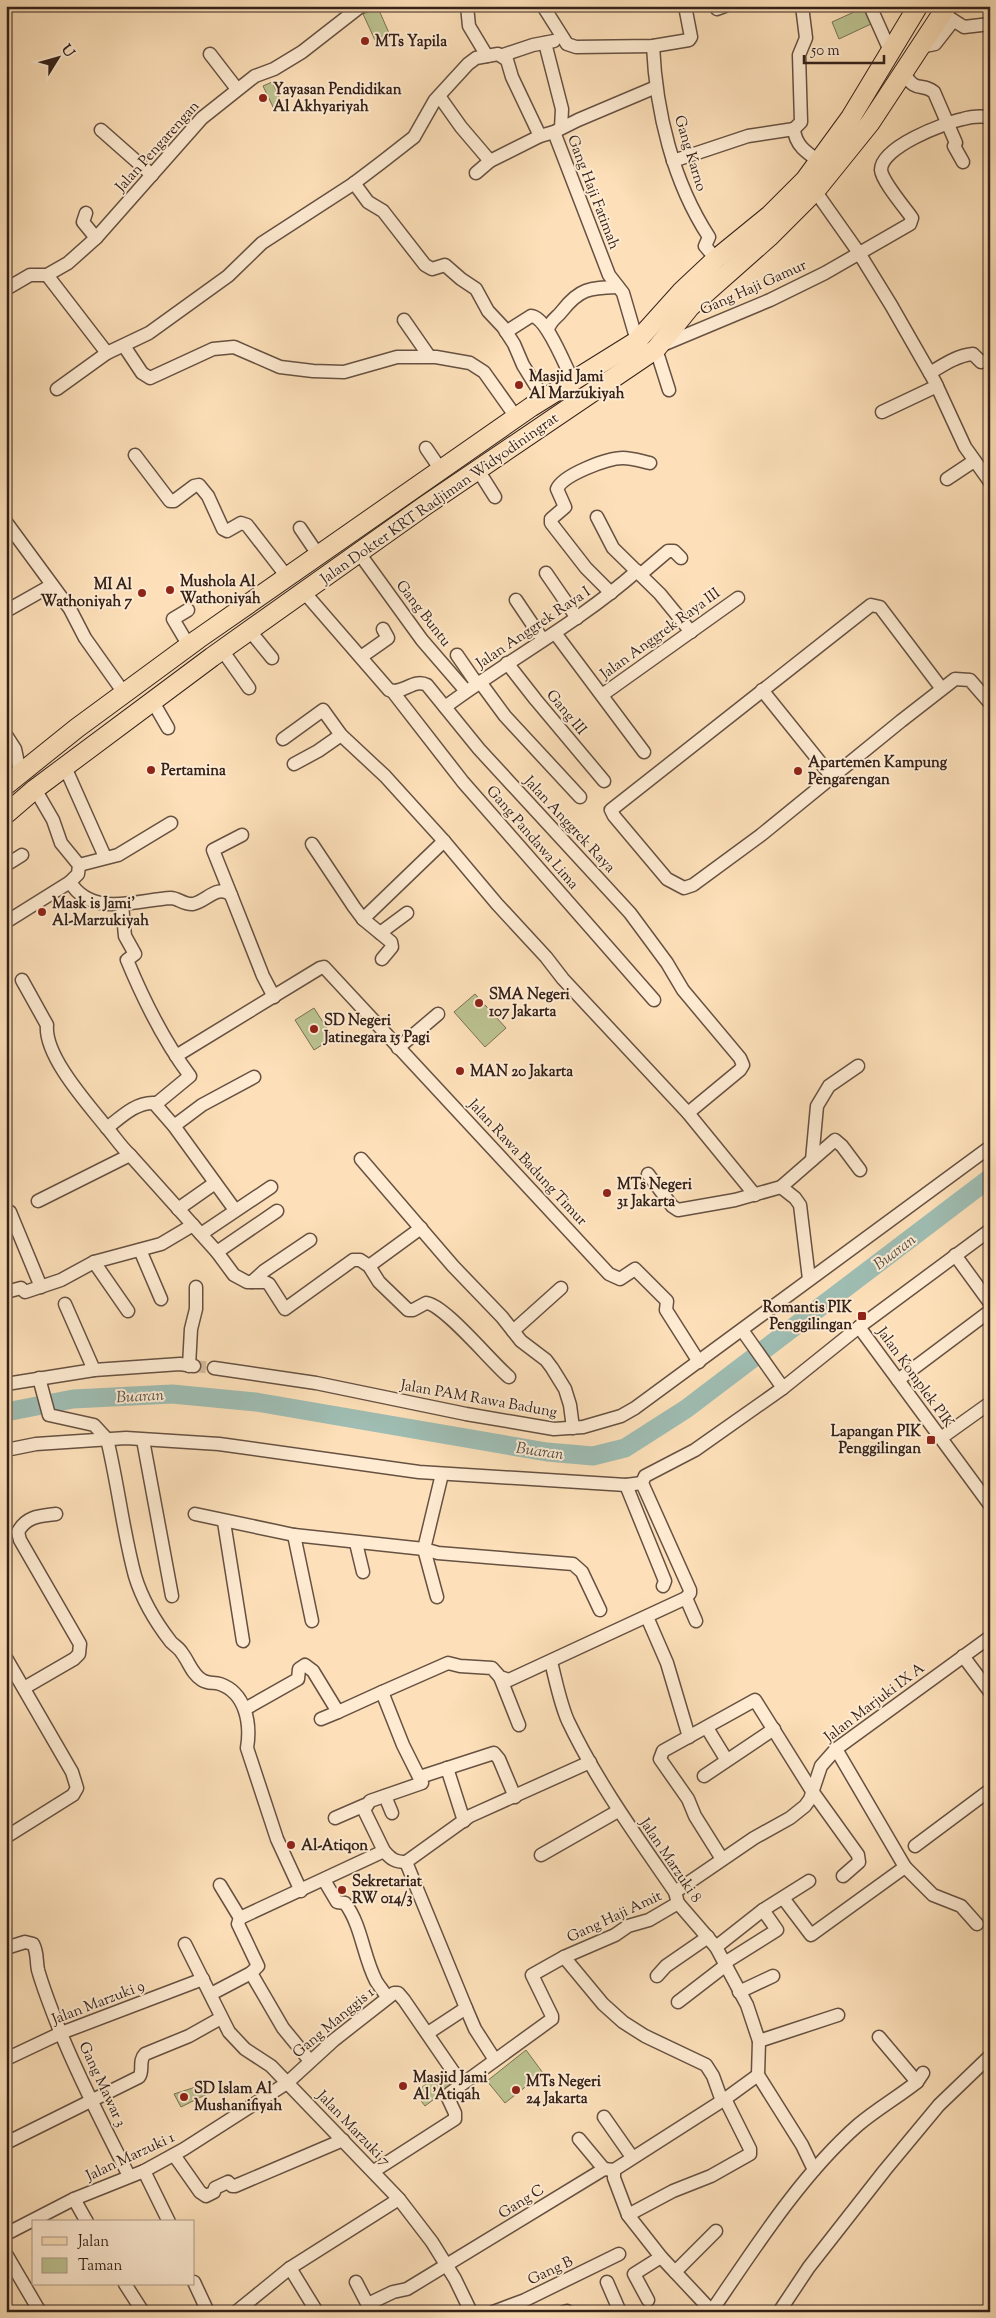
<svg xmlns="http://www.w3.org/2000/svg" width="996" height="2318" viewBox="0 0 996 2318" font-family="'Sorts Mill Goudy',serif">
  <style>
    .green { fill: #bcc391; stroke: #787256 }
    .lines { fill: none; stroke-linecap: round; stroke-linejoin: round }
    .river { stroke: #9fbdb3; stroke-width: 19 }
    .minor-tunnel { stroke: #d5ba99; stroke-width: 12; stroke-dasharray: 12 6; stroke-linecap: butt }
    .minor-casing { stroke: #665142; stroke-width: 15 }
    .primary-casing { stroke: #34211a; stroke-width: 21 }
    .minor { stroke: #feebd2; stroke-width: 12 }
    .primary { stroke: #fde0b9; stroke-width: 19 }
    .poi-dot { fill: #8f2418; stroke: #feebd2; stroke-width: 2 }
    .labels { text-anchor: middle; stroke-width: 4; stroke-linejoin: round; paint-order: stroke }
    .poi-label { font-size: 15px; font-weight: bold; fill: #34211a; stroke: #feebd2; text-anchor: start }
    .street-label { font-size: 15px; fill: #34211a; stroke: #feebd2 }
    .water-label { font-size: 16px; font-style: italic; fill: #545048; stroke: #feebd2 }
  </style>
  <rect width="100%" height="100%" fill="#fde0b9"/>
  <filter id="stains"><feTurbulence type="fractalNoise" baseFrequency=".004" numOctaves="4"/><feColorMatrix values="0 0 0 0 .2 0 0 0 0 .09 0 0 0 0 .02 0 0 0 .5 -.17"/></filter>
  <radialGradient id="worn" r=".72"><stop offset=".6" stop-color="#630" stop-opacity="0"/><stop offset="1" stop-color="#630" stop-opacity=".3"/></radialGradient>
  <g class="green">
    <polygon points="378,8 389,33 375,40 363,14"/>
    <polygon points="863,8 871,24 839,39 832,22"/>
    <polygon points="272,82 283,105 274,109 263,86"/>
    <polygon points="475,994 506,1028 485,1047 454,1012"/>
    <polygon points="314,1008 333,1038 314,1050 295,1020"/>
    <polygon points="526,2050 543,2073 505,2103 487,2081"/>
    <polygon points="443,2070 454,2084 425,2106 415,2093"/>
    <polygon points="205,2084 209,2093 181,2107 174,2094"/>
  </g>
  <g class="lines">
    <polyline class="river" points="6,1412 73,1399 172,1394 256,1402 547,1452 593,1456 625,1448 686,1409 990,1178"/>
    <polyline class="minor-tunnel" points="194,1366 214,1368"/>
    <g class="minor-casing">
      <g id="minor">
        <polyline points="467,6 469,26 487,56 498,54 507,60 512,77 540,136 554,132 578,120 656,87"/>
        <polyline points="543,6 567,44 576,47 653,46 689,40 691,37 685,6"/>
        <path d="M802 6 806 38 799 55 801 122 794 129C795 145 807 153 819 161"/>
        <polyline points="870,6 891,53"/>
        <polyline points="717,9 725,6"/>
        <polyline points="942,13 964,27 990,24"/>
        <polyline points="545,43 562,109 561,128"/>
        <path d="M653 46C656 112 673 182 709 237L705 246 716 259"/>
        <polyline points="920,47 935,44 953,21"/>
        <polyline points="210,54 237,89"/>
        <polyline points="503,55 533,45 554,41"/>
        <path d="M904 73C916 94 921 82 934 92L956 143 954 146 963 162"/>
        <polyline points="439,96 461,127 490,161"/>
        <polyline points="101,130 152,175"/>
        <polyline points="554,132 609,275 623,293 637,341"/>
        <polyline points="673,161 748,136 794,129"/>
        <polyline points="476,173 490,161 540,136"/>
        <polyline points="354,183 368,202 383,211 425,265 432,269 445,265 461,279 476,289 488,311 503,327 514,344 523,365 544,399"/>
        <polyline points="811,185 859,253 891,305 935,382 965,447 990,482"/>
        <polyline points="86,213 83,222 96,238"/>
        <polyline points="47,275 107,353"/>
        <polyline points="6,289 30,275 47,275 68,263 96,238 202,118 255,76 274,69 302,52 361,6"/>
        <polyline points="404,320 429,356"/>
        <path d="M548 330C550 320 557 318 562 311 580 288 590 288 618 287"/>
        <path d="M506 332 531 316C547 317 565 366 573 381"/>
        <polyline points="124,346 142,373 150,378 213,349 234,347 280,367 313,371 344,372 397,357 436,357 470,363 484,372 516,417"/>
        <path d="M660 346 770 300 825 273 910 224 912 218C905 208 882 181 881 170 881 147 944 123 963 119 972 116 981 116 990 117"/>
        <polyline points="656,349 669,390"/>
        <path d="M930 373C943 365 958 355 973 354L981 362 990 360"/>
        <polyline points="57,389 107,353 149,333 228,276 262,243 353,184 382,162 414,137 435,100 468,64 476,58 487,56"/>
        <polyline points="882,412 937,386"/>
        <polyline points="426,448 441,470"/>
        <polyline points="135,455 170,501 174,501 194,486 199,485 208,496 223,529 227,531 241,523 247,525 288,578"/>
        <polyline points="478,470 495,497"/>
        <polyline points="947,479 974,461"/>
        <polyline points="597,517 613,548 660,594 691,632"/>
        <polyline points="6,522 70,609 85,638 124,693"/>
        <polyline points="300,528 319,556"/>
        <polyline points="359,553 422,640 466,691"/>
        <polyline points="546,573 577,618"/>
        <polyline points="641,574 668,551 674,551 681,558"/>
        <path d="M304 592 389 690C403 695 413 678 427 685L479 749 630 913 667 963 683 990 740 1058 743 1065 740 1070 688 1113"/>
        <path d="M611 593 586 568 551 523V519L565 507 557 489C563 475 607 458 623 458 631 458 641 461 650 463"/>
        <polyline points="516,600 543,640"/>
        <polyline points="188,610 173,619 189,646"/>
        <polyline points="6,611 52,585"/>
        <polyline points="250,631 272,658"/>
        <polyline points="555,633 644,752"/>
        <polyline points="222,650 249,688"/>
        <polyline points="457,655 477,684"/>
        <polyline points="361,657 388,638 383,629"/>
        <polyline points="507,663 536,700 604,781"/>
        <polyline points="480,682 505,716 580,797"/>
        <polyline points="942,689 880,607 871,605 611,810 614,816 667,879 684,888 693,885 761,835 901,721 955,679 970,680 990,703"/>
        <polyline points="762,690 832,777"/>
        <polyline points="393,692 463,782 654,1000"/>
        <polyline points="602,695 738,598"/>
        <polyline points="153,702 168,728"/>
        <path d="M445 707C508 660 578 623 637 571"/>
        <polyline points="6,735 15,749 20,772"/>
        <polyline points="283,739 323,710 341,735 385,776 444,841 497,904 546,957 563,979 688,1113 755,1195"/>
        <polyline points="294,764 318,751 341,735"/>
        <polyline points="65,767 105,857"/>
        <path d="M35 789 53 820 61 843 79 865 78 874 70 882C92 918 137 900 171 898 178 898 184 905 193 904 207 901 217 884 231 895L263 976 274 997"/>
        <polyline points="312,844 354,907 363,919 391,942 392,947 382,959"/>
        <polyline points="6,865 22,855"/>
        <polyline points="79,865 118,855 171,823"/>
        <polyline points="231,895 213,850 242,835"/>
        <path d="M122 905 125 936 135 954 127 960C144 1001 163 1040 190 1076L156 1104"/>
        <polyline points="363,919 444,841"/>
        <polyline points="6,922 70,882"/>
        <polyline points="380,933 407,913"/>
        <path d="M22 980 47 1025C44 1056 88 1104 107 1128 115 1137 121 1147 130 1155"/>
        <polyline points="398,1048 438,1014"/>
        <polyline points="176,1056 320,968 324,967 609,1274 620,1279 635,1269 667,1301 666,1310 699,1362"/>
        <polyline points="174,1126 202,1105 254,1077"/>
        <path d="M107 1128C121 1117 136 1102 154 1103L174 1126 235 1210"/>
        <polyline points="361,1159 453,1266 502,1317 521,1341 546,1360 552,1368 565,1389 570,1405 573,1428"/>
        <polyline points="812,1160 817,1106 829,1086 858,1066"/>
        <polyline points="648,1174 672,1206 678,1210 735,1200 781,1187 835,1140 842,1146 860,1170"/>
        <polyline points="781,1187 795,1198 800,1205 809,1279"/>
        <path d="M38 1201 130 1155 217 1252 234 1275 247 1282H265L269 1284 285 1309 353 1260H360L369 1266 379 1282 408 1310H413L426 1303C444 1304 492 1363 509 1377"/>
        <polyline points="178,1209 215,1183"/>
        <polyline points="6,1210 10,1212 41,1287"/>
        <polyline points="201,1234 271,1187"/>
        <polyline points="140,1250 161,1299"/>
        <polyline points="217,1252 277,1211"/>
        <polyline points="955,1255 990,1303"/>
        <polyline points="94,1262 128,1311"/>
        <polyline points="369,1266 421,1228"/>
        <polyline points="252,1282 264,1271 310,1240"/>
        <polyline points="6,1292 21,1288 25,1292 61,1280 94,1262 161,1244 193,1225"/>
        <polyline points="65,1304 94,1370"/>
        <polyline points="859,1327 990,1505"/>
        <polyline points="742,1330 783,1388"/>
        <polyline points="513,1331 561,1288"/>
        <polyline points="189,1366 191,1329 196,1309 196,1287"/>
        <polyline points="214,1368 316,1383 466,1414 554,1429 583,1427 621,1416 635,1408 990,1147"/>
        <path d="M39 1378 49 1415 94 1425 107 1439C118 1484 123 1532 135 1576 142 1599 157 1624 171 1642 175 1646 180 1649 182 1653 189 1662 192 1674 202 1680 208 1684 214 1682 220 1684 246 1693 251 1724 247 1748L277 1839 301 1891"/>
        <polyline points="898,1380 990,1311"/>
        <polyline points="6,1384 94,1370 180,1364 194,1366"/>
        <polyline points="941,1438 990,1403"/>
        <polyline points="143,1440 172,1596"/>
        <polyline points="6,1450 36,1444 126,1438 219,1444 419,1472 626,1485 642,1483"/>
        <polyline points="626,1485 665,1581 663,1586"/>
        <polyline points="195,1514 294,1535 424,1549 438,1553 573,1564 582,1572 600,1610"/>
        <polyline points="224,1522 243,1641"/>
        <polyline points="294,1535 312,1621"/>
        <polyline points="356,1543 363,1572"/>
        <polyline points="437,1597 424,1549 442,1474"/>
        <polyline points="686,1598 696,1621"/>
        <polyline points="647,1617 667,1663 689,1737"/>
        <polyline points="963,1656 990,1692"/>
        <polyline points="6,1658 72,1772 77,1788 73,1795 6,1837"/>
        <path d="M551 1662C556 1681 560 1703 568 1721 597 1782 637 1837 675 1892L678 1903 716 1947 747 2005 759 2041 758 2075 802 2145 814 2170"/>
        <polyline points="500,1677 519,1725"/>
        <path d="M24 1688 74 1659 79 1654 80 1644 20 1540 18 1532C26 1516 40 1516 56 1514"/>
        <polyline points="245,1709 298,1679 299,1669 305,1665 313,1671 338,1712 382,1692"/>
        <polyline points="321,1719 338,1712"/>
        <polyline points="707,1728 726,1759"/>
        <polyline points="836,1749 905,1867 933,1895 961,1906 977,1924"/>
        <polyline points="447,1768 464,1821"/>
        <polyline points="704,1776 774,1729"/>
        <polyline points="420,1777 494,1753 499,1759 515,1797"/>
        <polyline points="385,1796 392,1813"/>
        <polyline points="335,1818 365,1805"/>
        <polyline points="915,1846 990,1790"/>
        <path d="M384 1851C391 1859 395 1862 406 1862L470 1816 590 1762"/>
        <polyline points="541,1855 618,1811"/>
        <polyline points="722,1859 695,1816 688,1799 660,1759 663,1751 755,1700 812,1791 858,1855 859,1862 843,1876"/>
        <polyline points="406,1862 466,2008 428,2033"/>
        <path d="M324 1880 337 1902 345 1903C362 1926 363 1956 376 1981 379 1986 384 1992 387 1997"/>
        <polyline points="220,1885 240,1918"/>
        <polyline points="675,1892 754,1838 790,1818 805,1806 810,1799 821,1766 836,1749 990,1637"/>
        <polyline points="783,1898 811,1935 905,1867"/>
        <polyline points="185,1944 229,2032 245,2049 271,2066 399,2199 432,2242 455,2279 471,2312"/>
        <polyline points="716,1947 763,1910 809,1881"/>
        <path d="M6 1948 25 1942 33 1944C38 1953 36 1961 38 1970 44 1991 52 2011 60 2031 80 2081 105 2128 129 2176"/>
        <polyline points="564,1957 603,2004 623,2022 645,2036 706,2065 713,2076 722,2101"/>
        <polyline points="726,1962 777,1930 763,1910"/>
        <polyline points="251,1973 283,2028 310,2061"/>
        <polyline points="657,1976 666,1966 708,1937"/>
        <polyline points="739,1992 773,1976"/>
        <polyline points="211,1994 251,1973 258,1966 238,1924 240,1918 384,1851 364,1810 370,1801 422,1783 403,1745 382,1692 448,1663 460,1666 492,1668 500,1677 509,1680 686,1598 690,1593 690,1590 642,1483 645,1476 695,1450 783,1388 859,1327 990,1230"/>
        <polyline points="678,2002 726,1965"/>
        <polyline points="466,2008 475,2029 495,2060"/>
        <polyline points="879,2037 917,2082"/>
        <polyline points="759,2041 838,2015"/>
        <polyline points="6,2059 61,2033 203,1979"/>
        <polyline points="604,2117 632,2157"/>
        <polyline points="579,2139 604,2169"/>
        <path d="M6 2143 139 2077C144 2071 138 2061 145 2054L189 2036 221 2018"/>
        <polyline points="174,2155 200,2192 206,2196 214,2192 215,2188 228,2182 232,2186 235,2186 343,2140"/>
        <polyline points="614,2170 614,2178 628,2215 661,2257 706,2305 710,2312"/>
        <polyline points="614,2170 725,2099 758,2075"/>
        <polyline points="144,2171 169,2222"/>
        <polyline points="374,2171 455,2119 455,2113 448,2098 450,2093 552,2019 552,2016 532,1975 564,1957 615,1935 628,1926 649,1920 678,1903"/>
        <polyline points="74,2199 87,2222"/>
        <polyline points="628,2215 673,2191 711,2176 750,2154 750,2149 725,2099"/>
        <polyline points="6,2234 74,2199 144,2171 184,2149 287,2083 334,2040 394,1993 398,1993 404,2000 461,2083"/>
        <polyline points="6,2254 40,2312"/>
        <polyline points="290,2268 317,2312"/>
        <polyline points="675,2272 716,2231"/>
        <polyline points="194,2282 208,2312"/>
        <polyline points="356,2282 371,2311"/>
        <polyline points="607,2282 620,2312"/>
        <polyline points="125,2284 143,2312"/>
        <polyline points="648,2300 634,2274 661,2257"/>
        <polyline points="368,2304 393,2292 407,2289 604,2169 614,2170"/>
        <polyline points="236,2312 290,2268 399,2199"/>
        <polyline points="493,2312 525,2300 619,2254"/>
        <polyline points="564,2312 567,2311"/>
        <path d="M711 2312C754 2249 801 2175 858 2125 877 2109 898 2097 917 2082L923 2073"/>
        <polyline points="779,2312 809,2267 885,2170 939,2105 990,2056"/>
      </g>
    </g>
    <g class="primary-casing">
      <g id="primary">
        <polyline points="6,785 77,728 198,639 531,407 637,341 681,292 716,259 770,215 805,180 851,117 918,6"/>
        <polyline points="6,814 35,789 212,657 426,505 656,349 690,307 769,237 816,190 870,123 947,6"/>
      </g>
    </g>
    <use href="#minor" class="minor"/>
    <use href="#primary" class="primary"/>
  </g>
  <g class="poi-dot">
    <circle cx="365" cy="41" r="5"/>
    <circle cx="263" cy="98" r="5"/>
    <circle cx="519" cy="385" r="5"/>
    <circle cx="170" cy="590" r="5"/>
    <circle cx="142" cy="593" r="5"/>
    <circle cx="151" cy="770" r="5"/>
    <circle cx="798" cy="771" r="5"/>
    <circle cx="42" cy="912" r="5"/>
    <circle cx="479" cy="1003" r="5"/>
    <circle cx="314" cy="1029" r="5"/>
    <circle cx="460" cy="1071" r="5"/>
    <circle cx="607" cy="1193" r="5"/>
    <rect x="857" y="1311" width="10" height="10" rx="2.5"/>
    <rect x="926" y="1435" width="10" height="10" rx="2.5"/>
    <circle cx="291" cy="1845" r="5"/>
    <circle cx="342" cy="1890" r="5"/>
    <circle cx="403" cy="2086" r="5"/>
    <circle cx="516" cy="2090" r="5"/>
    <circle cx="184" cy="2097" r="5"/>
  </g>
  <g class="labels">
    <g class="poi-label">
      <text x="375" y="46">MTs Yapila</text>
      <text x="273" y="94">Yayasan Pendidikan<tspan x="273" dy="17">Al Akhyariyah</tspan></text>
      <text x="529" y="381">Masjid Jami<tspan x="529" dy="17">Al Marzukiyah</tspan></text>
      <text x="180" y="586">Mushola Al<tspan x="180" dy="17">Wathoniyah</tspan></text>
      <text x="132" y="589" text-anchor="end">MI Al<tspan x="132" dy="17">Wathoniyah 7</tspan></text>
      <text x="808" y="767">Apartemen Kampung<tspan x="808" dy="17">Pengarengan</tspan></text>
      <text x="161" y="775">Pertamina</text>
      <text x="52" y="908">Mask is Jami'<tspan x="52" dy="17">Al-Marzukiyah</tspan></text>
      <text x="489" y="999">SMA Negeri<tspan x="489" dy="17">107 Jakarta</tspan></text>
      <text x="324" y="1025">SD Negeri<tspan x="324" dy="17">Jatinegara 15 Pagi</tspan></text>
      <text x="470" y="1076">MAN 20 Jakarta</text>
      <text x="617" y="1189">MTs Negeri<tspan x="617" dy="17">31 Jakarta</tspan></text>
      <text x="852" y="1312" text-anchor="end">Romantis PIK<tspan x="852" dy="17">Penggilingan</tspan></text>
      <text x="921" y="1436" text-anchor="end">Lapangan PIK<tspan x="921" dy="17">Penggilingan</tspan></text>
      <text x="301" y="1850">Al-Atiqon</text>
      <text x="352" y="1886">Sekretariat<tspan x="352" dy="17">RW 014/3</tspan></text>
      <text x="413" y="2082">Masjid Jami<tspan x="413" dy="17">Al 'Atiqah</tspan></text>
      <text x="526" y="2086">MTs Negeri<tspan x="526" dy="17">24 Jakarta</tspan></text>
      <text x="194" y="2093">SD Islam Al<tspan x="194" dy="17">Mushanifiyah</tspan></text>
    </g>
    <g class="street-label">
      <text transform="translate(157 146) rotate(-48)" y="5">Jalan Pengarengan</text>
      <text transform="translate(691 153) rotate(73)" y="5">Gang Karno</text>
      <text transform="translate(594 192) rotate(69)" y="5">Gang Haji Fatimah</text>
      <text transform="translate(753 287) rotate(-24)" y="5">Gang Haji Gamur</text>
      <text transform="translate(439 498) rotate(-35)" y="5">Jalan Dokter KRT Radjiman Widyodiningrat</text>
      <text transform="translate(424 613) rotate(52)" y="5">Gang Buntu</text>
      <text transform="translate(533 627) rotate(-34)" y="5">Jalan Anggrek Raya I</text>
      <text transform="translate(660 633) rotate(-36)" y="5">Jalan Anggrek Raya III</text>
      <text transform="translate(567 712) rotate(50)" y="5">Gang III</text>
      <text transform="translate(570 824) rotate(47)" y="5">Jalan Anggrek Raya</text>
      <text transform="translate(533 837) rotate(49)" y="5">Gang Pandawa Lima</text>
      <text transform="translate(528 1162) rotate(47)" y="5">Jalan Rawa Badung Timur</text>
      <text transform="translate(916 1377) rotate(54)" y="5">Jalan Komplek PIK</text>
      <text transform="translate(479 1398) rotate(10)" y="5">Jalan PAM Rawa Badung</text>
      <text transform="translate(874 1702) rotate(-37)" y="5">Jalan Marjuki IX A</text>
      <text transform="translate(671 1860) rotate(56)" y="5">Jalan Marzuki 8</text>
      <text transform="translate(614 1916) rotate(-25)" y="5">Gang Haji Amit</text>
      <text transform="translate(98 2002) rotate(-21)" y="5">Jalan Marzuki 9</text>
      <text transform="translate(333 2022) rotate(-40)" y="5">Gang Manggis 1</text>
      <text transform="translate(103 2084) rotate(65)" y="5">Gang Mawar 3</text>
      <text transform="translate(354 2128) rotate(46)" y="5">Jalan Marzuki 7</text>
      <text transform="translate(130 2156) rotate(-25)" y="5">Jalan Marzuki 1</text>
      <text transform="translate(521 2201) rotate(-32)" y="5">Gang C</text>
      <text transform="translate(550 2270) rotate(-25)" y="5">Gang B</text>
    </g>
    <g class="water-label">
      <text transform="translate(894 1251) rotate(-37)" y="6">Buaran</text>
      <text transform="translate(140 1395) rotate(-3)" y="6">Buaran</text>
      <text transform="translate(540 1450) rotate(8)" y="6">Buaran</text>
    </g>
  </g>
  <rect width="996" height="2318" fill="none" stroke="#fde0b9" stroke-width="25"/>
  <rect x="8" y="8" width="981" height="2303" fill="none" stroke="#34211a" stroke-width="2.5"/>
  <rect x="12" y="12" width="971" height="2293" fill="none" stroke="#34211a"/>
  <rect x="32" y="2220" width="162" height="65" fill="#feebd2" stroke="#ad9a88"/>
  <rect x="42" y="2237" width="25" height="8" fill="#fde0b9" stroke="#ad9a88"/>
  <text x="78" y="2246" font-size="15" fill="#34211a">Jalan</text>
  <rect x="42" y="2258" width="25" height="15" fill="#bcc391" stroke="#ad9a88"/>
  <text x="78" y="2270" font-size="15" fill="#34211a">Taman</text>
  <g transform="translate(58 58) rotate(53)" stroke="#feebd2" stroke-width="4" paint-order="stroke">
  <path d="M0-4L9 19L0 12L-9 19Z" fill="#34211a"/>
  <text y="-8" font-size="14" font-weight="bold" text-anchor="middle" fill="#34211a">U</text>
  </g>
  <path d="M804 55v8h80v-8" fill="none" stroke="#34211a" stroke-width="2.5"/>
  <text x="811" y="55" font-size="15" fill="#34211a" stroke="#feebd2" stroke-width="4" paint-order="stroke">50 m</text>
  <rect width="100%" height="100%" filter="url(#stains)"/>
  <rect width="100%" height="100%" fill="url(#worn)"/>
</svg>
